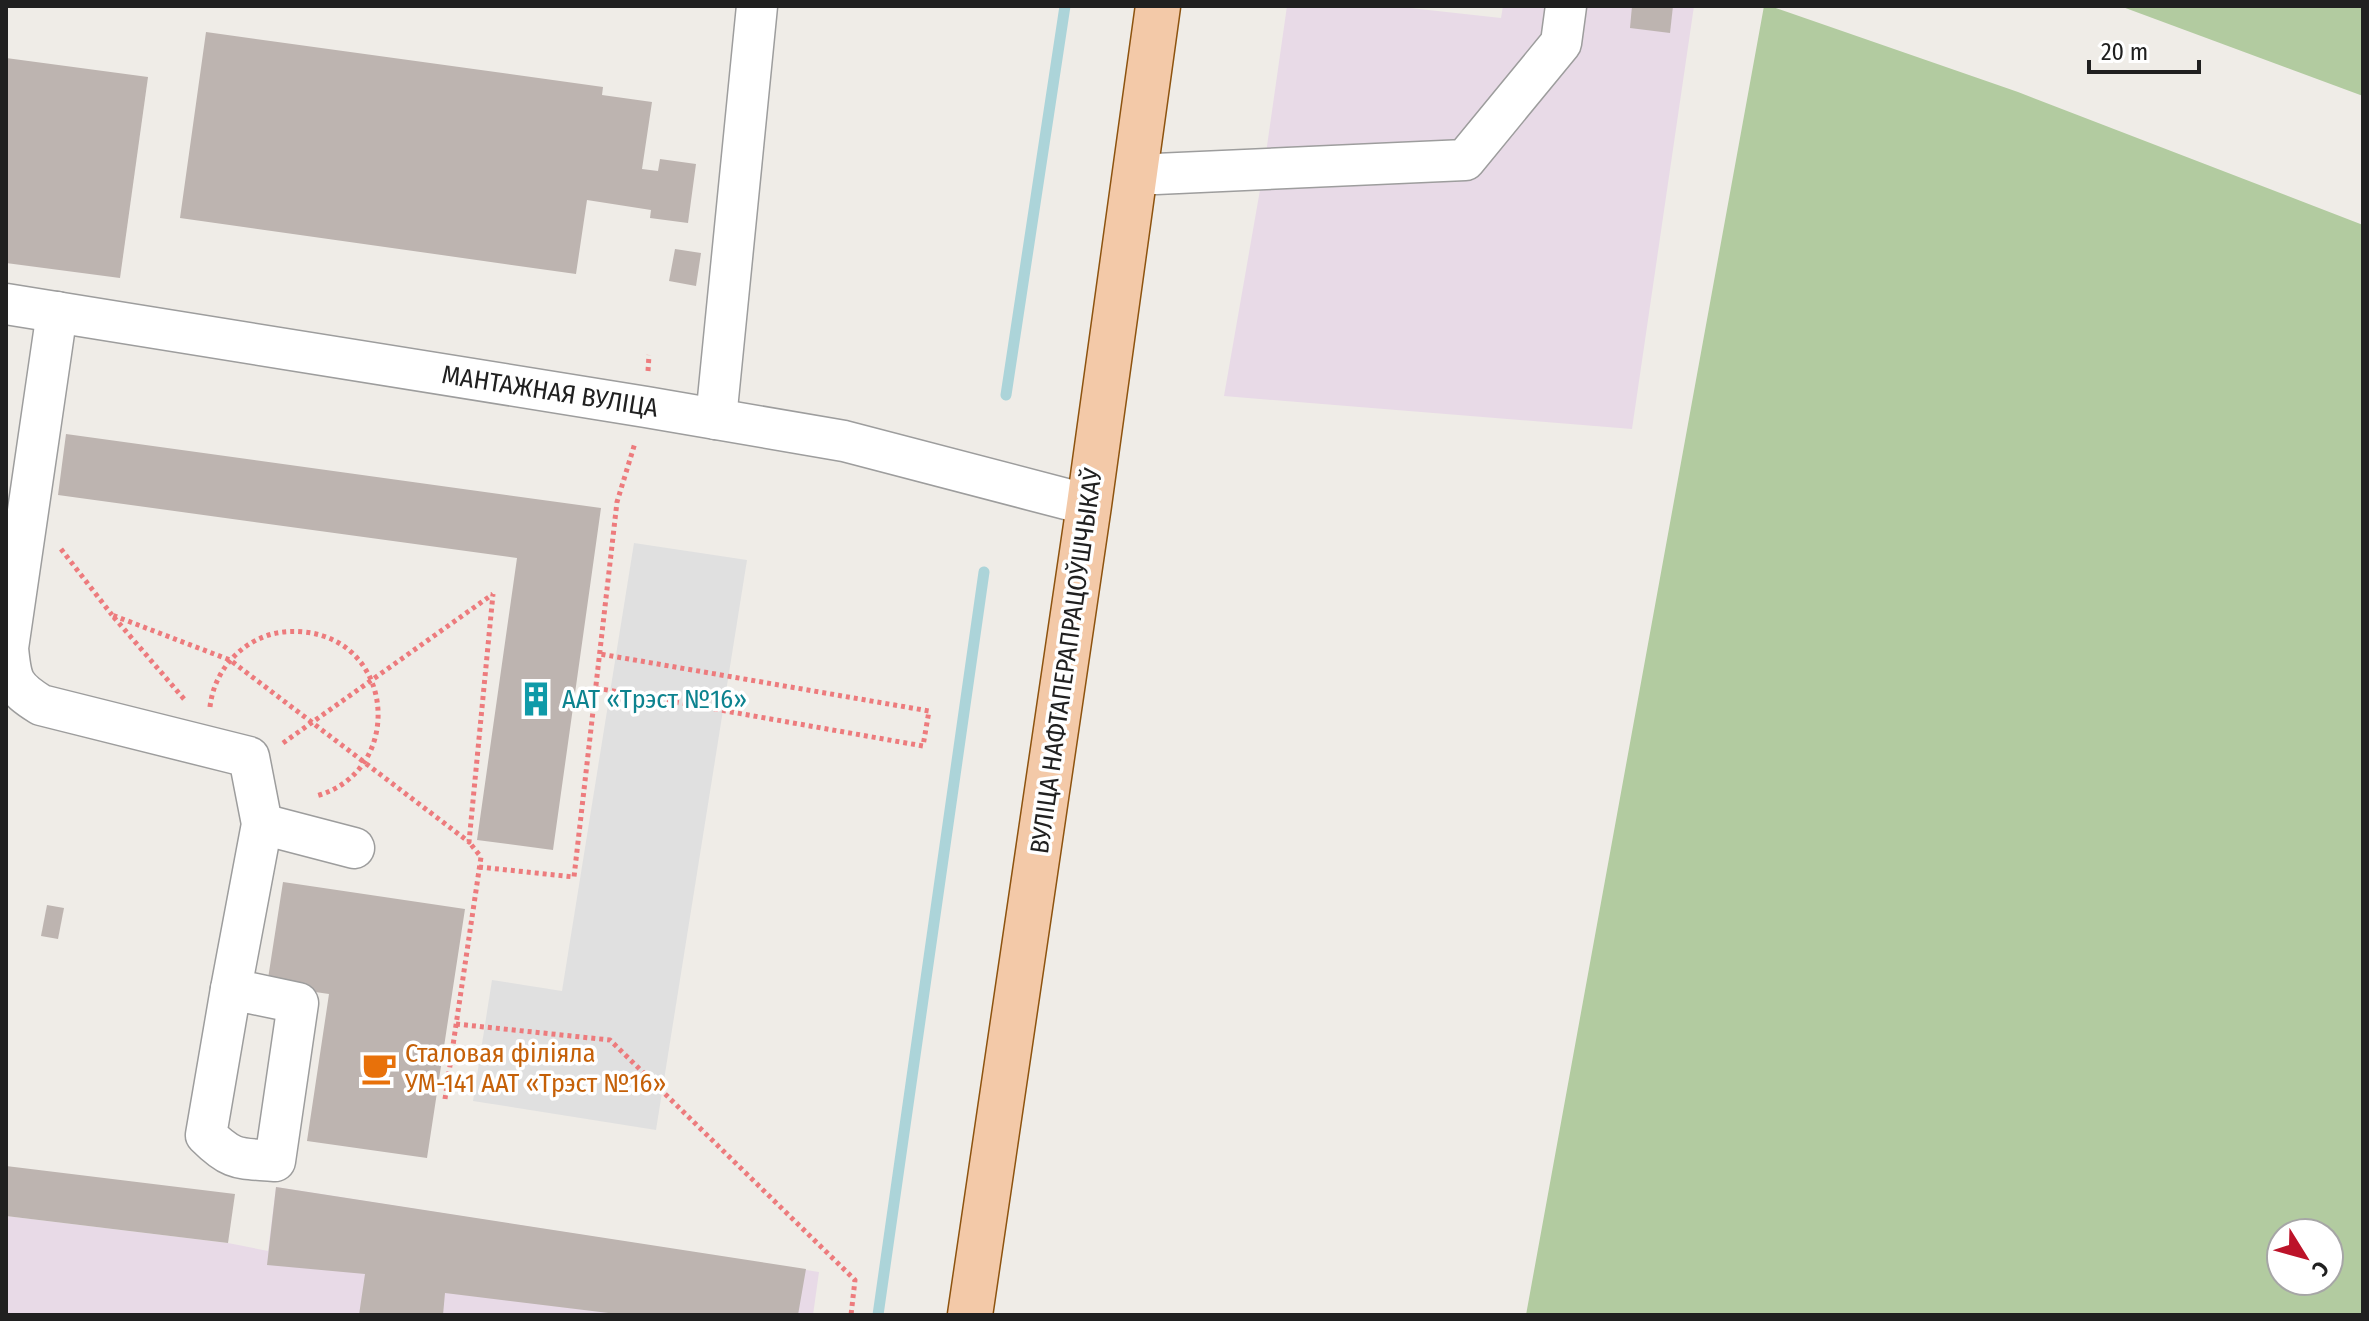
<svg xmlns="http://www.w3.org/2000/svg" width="2369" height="1321" viewBox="0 0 2369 1321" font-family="'Fira Sans Condensed',sans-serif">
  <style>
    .industrial { fill: #e8dae7 }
    .forest { fill: #b2cba0; fill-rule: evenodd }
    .parking { fill: #e0e0e0 }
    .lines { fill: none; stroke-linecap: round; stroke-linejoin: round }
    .stream { stroke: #acd4d9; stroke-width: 11 }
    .building { fill: #bdb4b0 }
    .minor-casing { stroke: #9d9d9d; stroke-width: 43 }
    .major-casing { stroke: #8d530f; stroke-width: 47 }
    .path { stroke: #ed7b7d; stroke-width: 5; stroke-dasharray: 4 4; stroke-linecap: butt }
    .minor { stroke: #fff; stroke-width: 40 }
    .major { stroke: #f3c9a8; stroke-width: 44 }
    .labels { text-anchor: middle; stroke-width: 7; stroke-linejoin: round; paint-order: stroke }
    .street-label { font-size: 26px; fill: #202020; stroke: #fff }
    .culture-label { font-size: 26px; fill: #0d838f; stroke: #fff; text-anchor: start }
    .food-label { font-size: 26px; fill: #c56008; stroke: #fff; text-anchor: start }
  </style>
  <rect width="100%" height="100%" fill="#efece7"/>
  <g class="industrial">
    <polygon points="1287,6 1392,6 1501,18 1503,6 1694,6 1632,429 1224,396 1264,167"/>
    <polygon points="276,1187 819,1272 813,1315 6,1315 6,1216 228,1243 268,1251"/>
  </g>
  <g class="forest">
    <path d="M1764 6H1770L2018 92 2363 225V1315H1526ZM2281 1233H2329V1281H2281Z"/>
    <polygon points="2120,6 2363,6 2363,96"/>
  </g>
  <polygon class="parking" points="634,543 747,560 656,1130 473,1101 492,980 562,991"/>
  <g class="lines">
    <g class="stream">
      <polyline points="1006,395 1065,6"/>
      <polyline points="878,1315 984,572"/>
    </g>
  </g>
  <g class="building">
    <polygon points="1632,6 1673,6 1670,33 1630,28"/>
    <polygon points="206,32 603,87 602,95 652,102 642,169 658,171 660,159 696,164 688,223 650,218 651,210 587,200 576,274 180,218"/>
    <polygon points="6,58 148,77 120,278 6,263"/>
    <polygon points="675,249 701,253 696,286 669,281"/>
    <polygon points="66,434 601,508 553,850 477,840 517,558 58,495"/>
    <polygon points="283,882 465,909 427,1158 307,1141 329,994 267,985"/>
    <polygon points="47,905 64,908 58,939 41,936"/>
    <polygon points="6,1166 235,1194 228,1243 6,1216"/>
    <polygon points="276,1187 806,1269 798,1315 625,1315 445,1293 443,1315 359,1315 365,1274 267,1265"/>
  </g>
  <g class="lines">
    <g class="minor-casing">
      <g id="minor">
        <polyline points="1135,173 1156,174 1465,160 1561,43 1566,6"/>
        <polyline points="6,304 646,407 844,441 1089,505"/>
        <path d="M57 312 8 648C11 680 12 687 41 705L249 757 262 824 231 989"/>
        <polyline points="716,419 757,6"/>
        <polyline points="262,824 354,848"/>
        <path d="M231 989 298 1003 275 1161C239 1158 233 1162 206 1135Z"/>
      </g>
    </g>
    <g class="major-casing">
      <polyline id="major" points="970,1315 1089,505 1158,6"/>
    </g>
    <g class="path">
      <polyline points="648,371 649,355"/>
      <polyline points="61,549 112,615"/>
      <polyline points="596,688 923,746 929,711 600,654"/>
      <polyline points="184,699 112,615 230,660 469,842 493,594"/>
      <path d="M210 707C213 680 228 657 251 643 268 633 285 630 304 632 396 641 405 772 316 796"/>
      <polyline points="283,743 493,594"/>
      <polyline points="479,867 574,877 617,502 635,443"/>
      <polyline points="456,1024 610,1040 855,1280 851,1315"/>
      <polyline points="445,1099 481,857 469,842"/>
    </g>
    <use href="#minor" class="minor"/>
    <use href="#major" class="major"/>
  </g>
  <defs>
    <g id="building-bare" transform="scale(2.76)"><path d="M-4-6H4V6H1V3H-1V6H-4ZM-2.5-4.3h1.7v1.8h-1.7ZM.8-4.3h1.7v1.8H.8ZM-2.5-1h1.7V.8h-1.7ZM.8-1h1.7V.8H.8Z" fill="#0f9aa8" stroke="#fff" stroke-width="2.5" paint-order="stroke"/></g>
    <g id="cafe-bare" transform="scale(2.76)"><path d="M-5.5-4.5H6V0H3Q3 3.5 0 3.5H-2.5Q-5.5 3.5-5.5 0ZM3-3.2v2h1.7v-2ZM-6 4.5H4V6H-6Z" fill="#e8710a" stroke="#fff" stroke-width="2.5" paint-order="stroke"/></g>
  </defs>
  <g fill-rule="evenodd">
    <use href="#building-bare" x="536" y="699"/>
    <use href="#cafe-bare" x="379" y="1068"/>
  </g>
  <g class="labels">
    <g class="street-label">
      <text transform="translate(550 391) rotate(9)" y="9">МАНТАЖНАЯ ВУЛІЦА</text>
      <text transform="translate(1066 661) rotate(-82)" y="9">ВУЛІЦА НАФТАПЕРАПРАЦОЎШЧЫКАЎ</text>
    </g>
    <g class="culture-label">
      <text x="562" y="708">ААТ «Трэст №16»</text>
    </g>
    <g class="food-label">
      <text x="405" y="1062">Сталовая філіяла<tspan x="405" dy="30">УМ-141 ААТ «Трэст №16»</tspan></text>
    </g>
  </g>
  <rect width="2369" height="1321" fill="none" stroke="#202020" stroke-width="16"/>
  <g transform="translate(2305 1257) rotate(127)"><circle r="38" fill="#ffffff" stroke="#a6a6a6" stroke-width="2"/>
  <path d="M0-6L14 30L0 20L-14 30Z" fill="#bc1329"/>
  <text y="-12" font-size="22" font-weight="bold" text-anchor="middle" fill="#202020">С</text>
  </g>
  <path d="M2089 60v12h110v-12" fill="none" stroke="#202020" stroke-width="4"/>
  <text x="2101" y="60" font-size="24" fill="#202020" stroke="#ffffff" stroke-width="6" paint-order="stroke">20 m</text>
</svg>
